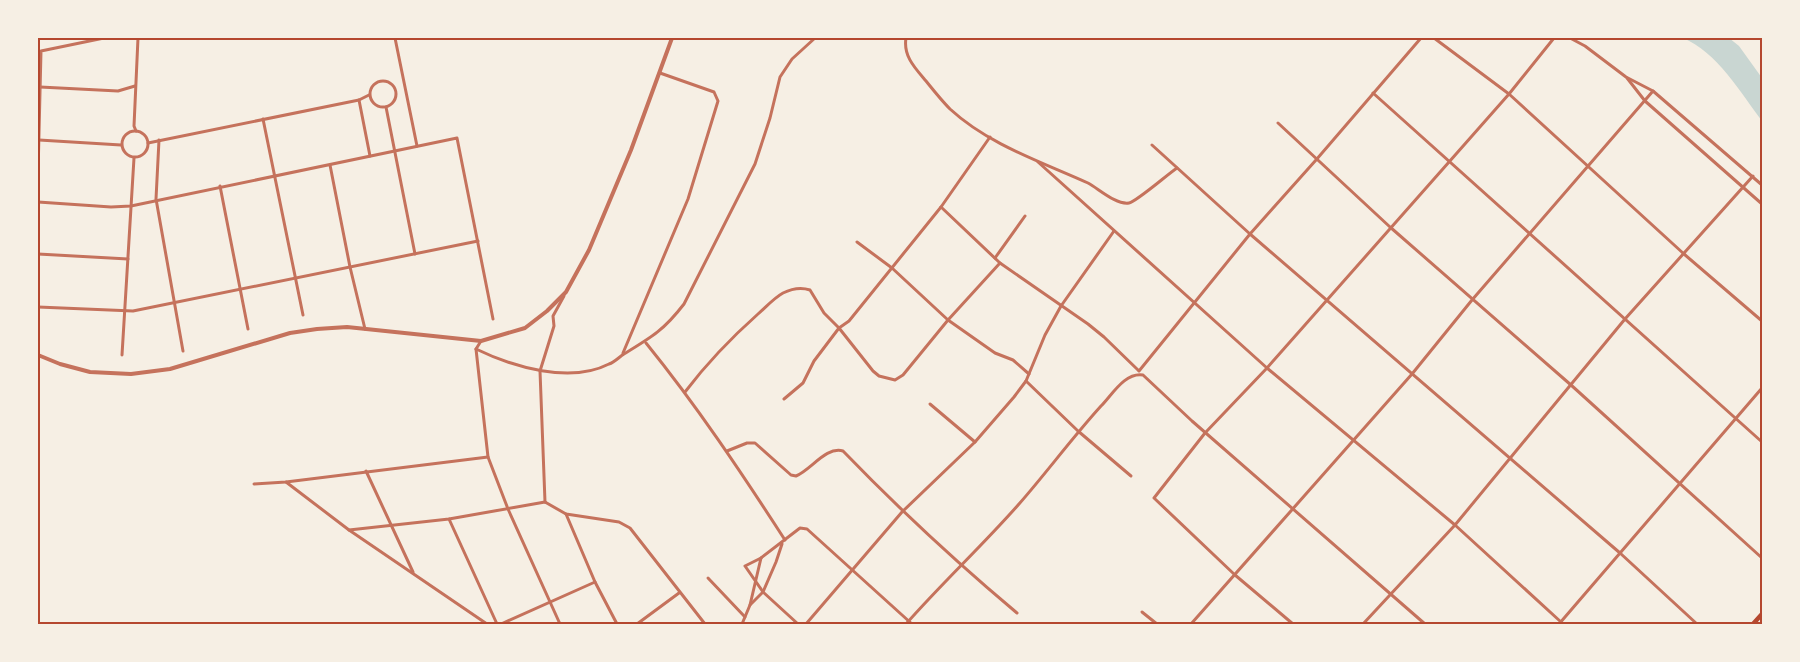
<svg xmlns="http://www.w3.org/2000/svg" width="1800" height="662" viewBox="0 0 1800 662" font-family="'Source Sans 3',sans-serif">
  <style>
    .water { fill: #c9d6d2 }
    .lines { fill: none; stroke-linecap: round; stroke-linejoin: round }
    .minor { stroke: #c5725c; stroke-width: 3 }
    .tertiary { stroke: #c5725c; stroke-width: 4 }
    .primary { stroke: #b5482f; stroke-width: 4.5 }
    .neatline { fill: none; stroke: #b5482f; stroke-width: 2 }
  </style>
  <rect width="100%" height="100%" fill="#f6efe4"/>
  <path class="water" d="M1683 38H1729L1739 46 1762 78V121C1741 93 1717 52 1683 38Z"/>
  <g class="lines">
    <g class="minor">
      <polyline points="395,38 417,146"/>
      <path d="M906 38C903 56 915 68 926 81 934 91 942 101 950 109 989 145 1042 162 1088 183 1099 189 1116 205 1129 203 1136 202 1168 174 1177 168"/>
      <polyline points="1434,38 1509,94 1684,254 1762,321"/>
      <polyline points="1570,38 1585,46 1626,77 1653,91 1762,185"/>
      <polyline points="1627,78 1645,101 1762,204"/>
      <circle cx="383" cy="94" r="13"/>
      <polyline points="40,87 118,91 135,86"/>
      <polyline points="1373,93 1762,442"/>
      <polyline points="359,100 370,156"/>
      <polyline points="386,107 415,254"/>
      <polyline points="263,119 303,315"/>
      <polyline points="1278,123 1390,227 1571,385 1762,558"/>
      <circle cx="135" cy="144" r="13"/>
      <polyline points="136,131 134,126 138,38"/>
      <polyline points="39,140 121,145"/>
      <polyline points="159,140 156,199 183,351"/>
      <polyline points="148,143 359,100 369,95"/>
      <polyline points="1152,145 1250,234 1620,553 1697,624"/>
      <polyline points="1038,162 1267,368 1455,525 1561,622"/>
      <polyline points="330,165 350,267 365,329"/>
      <polyline points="38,174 41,51 104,38"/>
      <polyline points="220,186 248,329"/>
      <polyline points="38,202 111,207 131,206 457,138 493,319"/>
      <polyline points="941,207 1000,263 1088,324 1104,337 1138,370"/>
      <polyline points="857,242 892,268 948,320 995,353 1013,360 1029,374"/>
      <polyline points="38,254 128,259"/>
      <polyline points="995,258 1025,216"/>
      <polyline points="38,307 133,311 478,241"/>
      <polyline points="481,341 476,349 488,457 508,509 560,624"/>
      <path d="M646 343C697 406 741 472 785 540"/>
      <path d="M476 349C513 367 570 384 609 364 615 362 619 357 624 354 652 337 664 330 684 304L755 164 770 118 780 77 792 59 815 38"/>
      <polyline points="623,353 688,199 718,101 714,92 660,73"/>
      <polyline points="122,355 134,158"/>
      <polyline points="1139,371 1250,234 1316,160 1421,38"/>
      <polyline points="1026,381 1078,431 1131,476"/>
      <path d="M685 392C707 363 731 338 758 314 766 307 774 298 783 293 791 289 801 287 810 290L824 313 839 328 873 371 879 376 895 380 903 375 948 320 1000 263"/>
      <polyline points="784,399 803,383 814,361 839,328 849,321 941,207 990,137"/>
      <polyline points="930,404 975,442"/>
      <path d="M727 451 747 443H755L791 475 796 476C811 470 826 446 843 451 899 509 955 561 1017 613"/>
      <polyline points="366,471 413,572"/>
      <polyline points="286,482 349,530 487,624"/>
      <polyline points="254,484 286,482 488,457"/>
      <polyline points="545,502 540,371 554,326 553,316 564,296"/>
      <polyline points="545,502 566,514 619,522 630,528 705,624"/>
      <polyline points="566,514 595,582 617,624"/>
      <polyline points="449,519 497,624"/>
      <polyline points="349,530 449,519 545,502"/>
      <polyline points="708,578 745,617"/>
      <polyline points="750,605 761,558"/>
      <polyline points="1142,612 1157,624"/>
      <polyline points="501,624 595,582"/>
      <polyline points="637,624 679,593"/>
      <polyline points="742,624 750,605 763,592 776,562 782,544"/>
      <polyline points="798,624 763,592 745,566 761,558 800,528 807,529 912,624"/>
      <polyline points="806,624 902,512 975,442 1014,397 1026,381 1045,335 1061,306 1114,231"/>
      <path d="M906 624C942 583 983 545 1019 504 1047 472 1072 438 1101 406 1112 395 1125 372 1143 375L1192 421 1425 624"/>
      <polyline points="1191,624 1412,374 1472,300 1653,91"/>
      <polyline points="1293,624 1235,575 1154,498 1205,433 1267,368 1449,162 1509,94 1554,38"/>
      <polyline points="1363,624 1455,525 1625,319 1753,176"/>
      <polyline points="1559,624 1762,388"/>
    </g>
    <polyline class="tertiary" points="38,355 60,364 90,372 131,374 170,369 290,333 317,329 347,327 481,341 525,328 547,311 566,292 589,250 631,150 672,38"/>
    <polyline class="primary" points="1753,624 1762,614"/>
  </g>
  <rect width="1800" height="662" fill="none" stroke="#f6efe4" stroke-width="78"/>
  <rect x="39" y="39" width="1722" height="584" class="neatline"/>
</svg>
